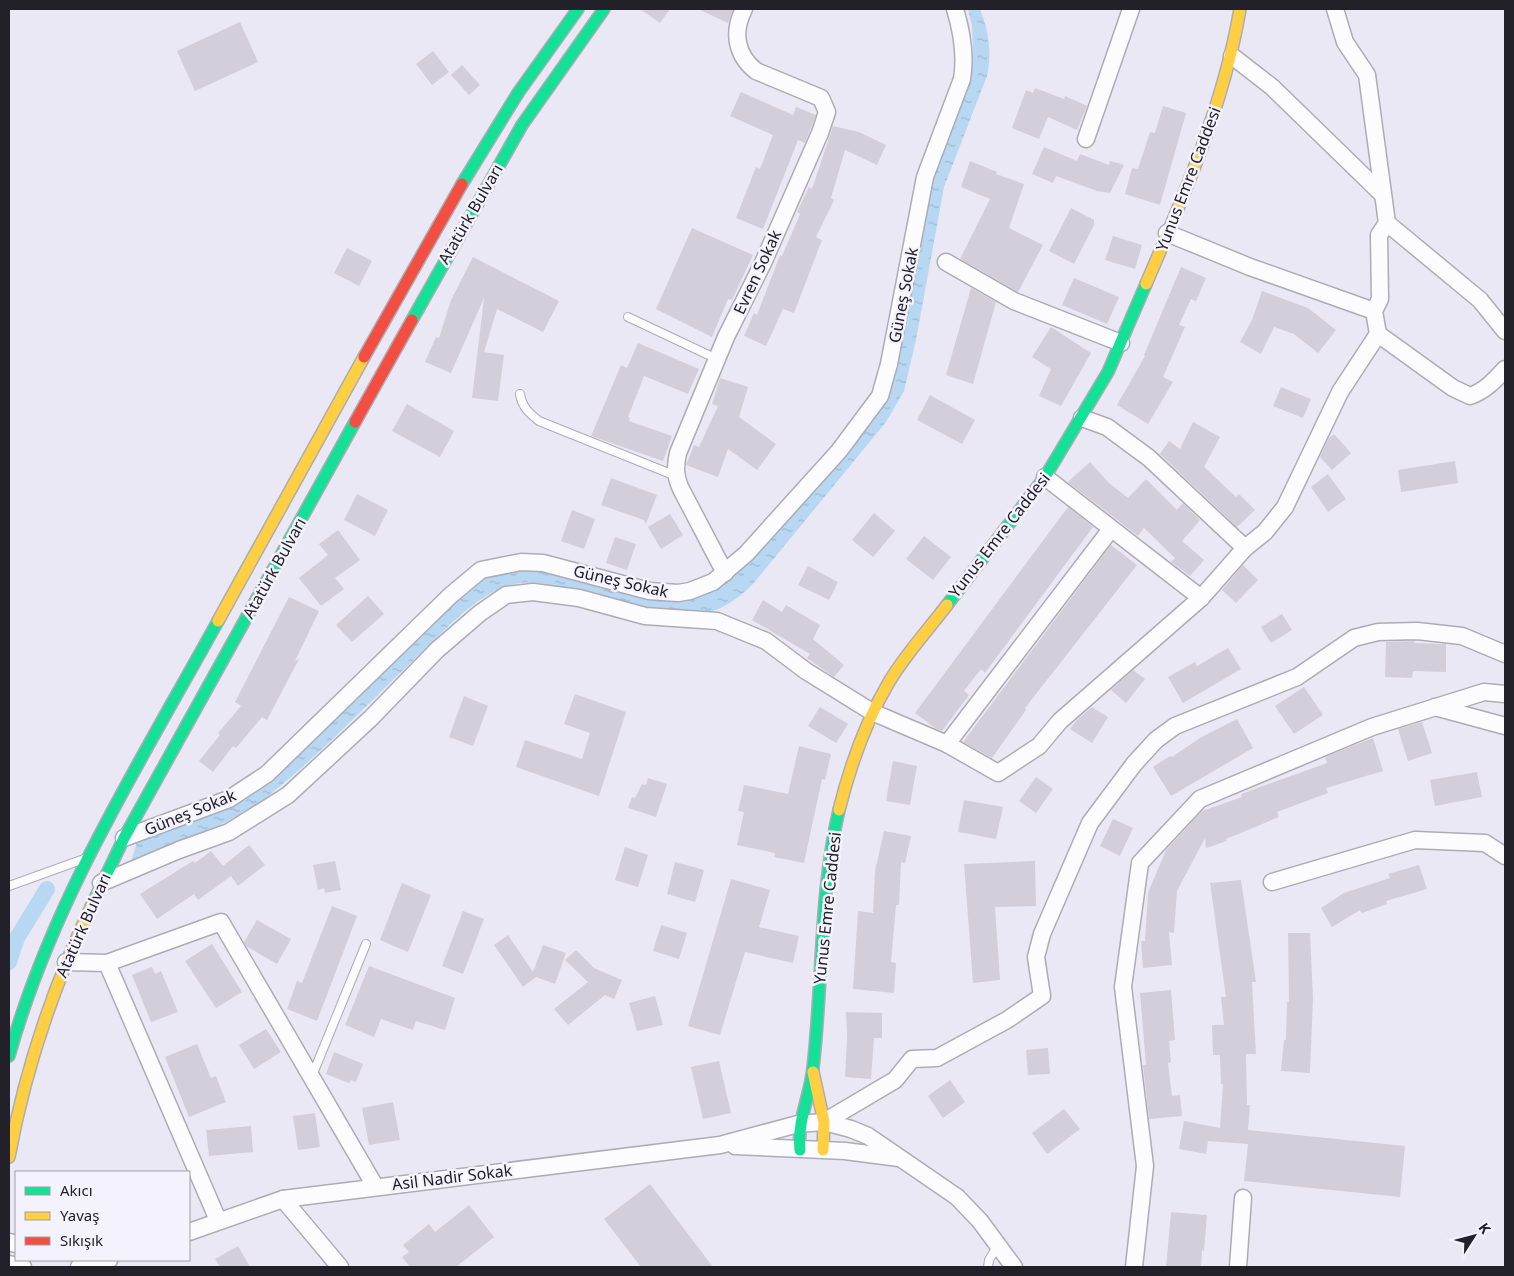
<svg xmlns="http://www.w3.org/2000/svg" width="1514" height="1276" viewBox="0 0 1514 1276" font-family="'Noto Sans',sans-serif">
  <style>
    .water { fill: url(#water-ripples) }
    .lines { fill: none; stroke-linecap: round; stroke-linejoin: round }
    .canal { stroke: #b7d7f2; stroke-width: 16 }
    .building { fill: #d2cfda }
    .lane-casing { stroke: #adacb5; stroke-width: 10 }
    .street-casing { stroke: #adacb5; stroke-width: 19 }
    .fast-casing { stroke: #adacb5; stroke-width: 14 }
    .slow-casing { stroke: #adacb5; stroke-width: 14 }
    .jam-casing { stroke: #adacb5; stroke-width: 14 }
    .lane { stroke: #fcfcfe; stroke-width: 8 }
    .street { stroke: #fcfcfe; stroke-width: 16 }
    .fast { stroke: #16e098; stroke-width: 11 }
    .slow { stroke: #ffcf43; stroke-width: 11 }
    .jam { stroke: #f24e42; stroke-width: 11 }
    .labels { text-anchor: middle; stroke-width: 5; stroke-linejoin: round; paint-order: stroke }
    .street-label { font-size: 16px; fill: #222029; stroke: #f4f2fc }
  </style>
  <defs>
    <pattern id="water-ripples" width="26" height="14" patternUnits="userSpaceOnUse" patternTransform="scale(1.25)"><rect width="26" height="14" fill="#b7d7f2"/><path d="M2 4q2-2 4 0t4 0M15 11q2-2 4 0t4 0" fill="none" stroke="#9db8d0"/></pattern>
  </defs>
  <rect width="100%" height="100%" fill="#ebe8f5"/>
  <path class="water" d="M968 9H980C989 32 992 52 987 76L944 187 916 340 904 391 886 422 753 584C743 594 727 607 713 611 671 623 611 600 569 589 549 584 527 579 507 586 473 598 446 629 421 653 372 699 325 750 273 792 232 825 180 842 131 862L137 842 230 804 458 595 488 575 537 567 635 593 721 585 755 556 882 406 931 176 973 53 972 26Z"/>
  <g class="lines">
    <polyline class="canal" points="9,962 17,938 47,889"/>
  </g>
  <g class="building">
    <polygon points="640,9 670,9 660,23"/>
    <polygon points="698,9 733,9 728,23"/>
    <polygon points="240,22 258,62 195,91 177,51"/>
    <polygon points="433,51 449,72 432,85 416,64"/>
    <polygon points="462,65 480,85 469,95 451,75"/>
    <polygon points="1035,88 1064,99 1065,96 1087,106 1077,130 1048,117 1039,139 1012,128 1026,90 1033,93"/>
    <polygon points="741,92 793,115 796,107 816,115 805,143 798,140 763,229 736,218 756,167 760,169 773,135 730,116"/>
    <polygon points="1163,106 1186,113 1160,205 1125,194 1132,168 1138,169 1150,132 1155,133"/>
    <polygon points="833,126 859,132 886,145 877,165 845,150 831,198 834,200 816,237 822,240 794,313 783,309 766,346 744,336 754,313 757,315 780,255 782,256 800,214 797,212 809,187 812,189"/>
    <polygon points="1044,147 1077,161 1080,154 1109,165 1110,161 1124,165 1110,193 1097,191 1056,176 1053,183 1032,174"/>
    <polygon points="970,161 997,172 996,174 1024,184 1009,228 1043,245 1018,292 960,259 990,199 961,187"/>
    <polygon points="1071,208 1094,220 1094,225 1074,264 1049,251"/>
    <polygon points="692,228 753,255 732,300 728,299 712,337 656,309"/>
    <polygon points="1113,236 1142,245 1135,269 1105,260"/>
    <polygon points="347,248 372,261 359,286 334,273"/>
    <polygon points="473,257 559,301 543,332 497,309 484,352 504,355 498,401 472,398 484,298 451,373 425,362 436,337 439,338 451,300"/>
    <polygon points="1181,267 1206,278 1196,301 1191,299 1179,325 1185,327 1163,377 1173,382 1148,424 1117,405 1145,356 1144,355"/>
    <polygon points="1074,278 1119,297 1107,324 1062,305"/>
    <polygon points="971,288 996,302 973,384 946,375"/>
    <polygon points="1262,291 1308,308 1336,330 1318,353 1294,334 1274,327 1261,354 1240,342 1252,320"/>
    <polygon points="1051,327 1091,353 1061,406 1039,396 1051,369 1032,357"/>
    <polygon points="638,343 699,369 688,394 644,376 628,417 630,418 629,421 672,436 663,461 591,436 621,365 627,368"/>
    <polygon points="720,378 748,387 739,417 776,444 757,470 728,449 718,477 686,465 694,445 699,447 718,406 712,404"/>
    <polygon points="1281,387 1311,399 1303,418 1273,406"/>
    <polygon points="930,395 975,420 962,444 917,420"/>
    <polygon points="407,404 454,431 440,457 392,431"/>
    <polygon points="1193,422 1220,437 1204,467 1236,497 1239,494 1255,510 1237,527 1160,454 1169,441 1180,449"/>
    <polygon points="1334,434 1351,453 1332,470 1320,457 1329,438"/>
    <polygon points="1455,461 1458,483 1401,492 1398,470"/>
    <polygon points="1090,462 1109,483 1128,498 1146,479 1177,510 1183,503 1200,520 1182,541 1204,560 1190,576 1171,562 1175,558 1144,528 1138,536 1068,482"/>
    <polygon points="1328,474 1346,499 1328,512 1311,487"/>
    <polygon points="611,478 657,495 646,524 644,520 601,505"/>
    <polygon points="357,494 388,510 375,536 344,520"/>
    <polygon points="1068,507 1093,527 985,673 981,669 964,691 969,695 942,731 935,728 915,713"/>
    <polygon points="572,510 595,519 584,549 561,541"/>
    <polygon points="874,513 895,531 873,557 852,540"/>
    <polygon points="670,514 683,535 661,549 648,527"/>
    <polygon points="338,530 360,560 335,578 344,589 321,606 299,578 328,555 319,544"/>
    <polygon points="924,536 951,557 933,580 906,559"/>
    <polygon points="615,537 636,544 627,570 606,563"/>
    <polygon points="1111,545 1137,565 1025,708 1026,710 992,758 963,742"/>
    <polygon points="1243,565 1258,580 1236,603 1222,590"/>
    <polygon points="808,566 838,582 829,600 798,585"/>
    <polygon points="368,596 384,614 352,642 336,625"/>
    <polygon points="289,597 319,611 295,661 299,659 267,720 262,717 236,748 233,746 213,772 199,761 220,735 218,733 241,706 235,702"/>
    <polygon points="763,600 782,612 786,605 820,625 813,639 844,665 834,677 807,658 810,654 752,620"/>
    <polygon points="1282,614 1292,630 1271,643 1261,627"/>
    <polygon points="1414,641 1414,643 1446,644 1446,672 1413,671 1412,678 1385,677 1386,642"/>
    <polygon points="1228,648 1241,669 1183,703 1168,677 1195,662 1197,666"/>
    <polygon points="1133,670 1145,679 1126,703 1111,690"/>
    <polygon points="1304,687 1323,715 1294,734 1275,706"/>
    <polygon points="575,694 626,712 599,796 516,767 525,740 582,759 590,733 564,724"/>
    <polygon points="464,696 488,706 473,746 449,737"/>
    <polygon points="820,707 848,724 836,743 808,726"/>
    <polygon points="1092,707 1108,717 1092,743 1070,729 1076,721"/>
    <polygon points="1237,719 1253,748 1171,796 1153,767 1170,756 1172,757 1200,738"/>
    <polygon points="1422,722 1432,753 1408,761 1398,729"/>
    <polygon points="1373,738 1383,771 1326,788 1328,793 1277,812 1279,817 1226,839 1227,841 1206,848 1205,838 1177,891 1174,933 1169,932 1172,965 1143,968 1141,941 1145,941 1148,893 1166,850 1202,811 1242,797 1241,794 1327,763 1325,757"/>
    <polygon points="799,746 831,754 825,780 822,779 804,863 774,857 775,853 737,845 744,812 738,811 744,785 788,794"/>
    <polygon points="893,761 917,766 910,805 886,801"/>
    <polygon points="1477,772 1482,797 1435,806 1430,780"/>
    <polygon points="1036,777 1053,789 1036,813 1019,801"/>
    <polygon points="648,778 667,784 656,817 628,808 632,797 635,798 642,784 646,785"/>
    <polygon points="964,800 1003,807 996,839 958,832"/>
    <polygon points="1113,819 1133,828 1120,856 1100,846"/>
    <polygon points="884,831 911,836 905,863 901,862 899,905 896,905 891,962 896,963 894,993 853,989 858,911 873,913 875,871"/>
    <polygon points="249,845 265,865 238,886 231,876 198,900 194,894 157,919 140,894 193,861 195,863 211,851 223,866"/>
    <polygon points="625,847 648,855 638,887 615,880"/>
    <polygon points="335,861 341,890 325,893 324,888 318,890 313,865"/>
    <polygon points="1035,861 1036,906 995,907 1000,980 973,983 964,864"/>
    <polygon points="675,862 704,870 695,902 667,894"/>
    <polygon points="1419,865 1427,889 1386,901 1387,904 1362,913 1360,910 1332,927 1321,908 1344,893 1390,878 1388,874"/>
    <polygon points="731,879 770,890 759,927 799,936 793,963 745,952 720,1035 688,1026"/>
    <polygon points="1241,880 1256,982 1252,982 1256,1054 1246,1054 1247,1105 1250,1105 1248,1130 1405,1146 1400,1197 1244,1181 1248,1144 1208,1141 1206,1154 1179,1149 1184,1121 1220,1128 1223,1084 1221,1084 1220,1055 1213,1055 1212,1025 1224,1025 1221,997 1226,997 1210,883"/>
    <polygon points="402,883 431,895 408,952 380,940"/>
    <polygon points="332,906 357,916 317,1021 287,1009 297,981 302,983"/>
    <polygon points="463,911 484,919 463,974 442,966"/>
    <polygon points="257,920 291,939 277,964 246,946 244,942"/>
    <polygon points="661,925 687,933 679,959 653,951"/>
    <polygon points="1288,933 1310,933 1313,998 1310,1073 1281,1071 1284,1040 1286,1040 1287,1002 1289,1002"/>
    <polygon points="508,935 533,972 543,945 566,953 555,984 536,977 523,987 494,945"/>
    <polygon points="212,944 242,992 216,1008 185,961"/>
    <polygon points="576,950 594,968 622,980 614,999 605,995 568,1025 554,1009 588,982 565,960"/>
    <polygon points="369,966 455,998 445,1030 416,1021 413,1030 381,1019 374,1037 345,1025"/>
    <polygon points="152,967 155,974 161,971 178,1012 151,1022 132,975"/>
    <polygon points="1171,990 1175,1040 1169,1041 1171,1062 1168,1063 1172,1096 1180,1095 1182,1116 1149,1119 1143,1065 1146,1065 1140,993"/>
    <polygon points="655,996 663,1025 637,1031 629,1003"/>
    <polygon points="846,1012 882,1013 882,1038 874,1038 871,1079 845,1077 847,1037"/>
    <polygon points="266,1029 281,1052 254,1069 239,1045"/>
    <polygon points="197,1044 211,1078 216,1076 226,1102 189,1117 165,1057"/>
    <polygon points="1048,1048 1050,1074 1028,1075 1026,1050"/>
    <polygon points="334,1052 363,1064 356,1082 351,1080 349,1083 326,1074"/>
    <polygon points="719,1061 731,1113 703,1119 691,1067"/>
    <polygon points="950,1080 965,1102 943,1118 928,1096"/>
    <polygon points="393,1102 400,1140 369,1145 362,1108"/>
    <polygon points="1064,1109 1080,1129 1047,1154 1032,1133"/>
    <polygon points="315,1113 320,1147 298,1150 293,1116"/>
    <polygon points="251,1126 253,1152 209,1156 206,1130"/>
    <polygon points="650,1184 713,1267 641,1267 604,1219"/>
    <polygon points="469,1205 494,1237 456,1267 410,1267 402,1257 409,1252 403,1245 429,1224 435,1232"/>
    <polygon points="1171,1212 1207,1215 1204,1251 1202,1250 1201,1267 1166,1267"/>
    <polygon points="238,1246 250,1267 220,1267 215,1259"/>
  </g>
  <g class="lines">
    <g class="lane-casing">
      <g id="lane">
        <polyline points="628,317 717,359"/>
        <path d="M520 394C522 407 529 413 539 421L676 476"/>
        <polyline points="9,886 84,859"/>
        <polyline points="312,1076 366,944"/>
        <polyline points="988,1267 989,1260 998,1245"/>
      </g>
    </g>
    <g class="street-casing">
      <g id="street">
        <polyline points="1335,9 1345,42 1367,75 1387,223 1480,300 1505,331"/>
        <polyline points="1232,56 1272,87 1382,194"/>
        <polyline points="1086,139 1131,9"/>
        <polyline points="1167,233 1250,267 1374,311"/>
        <polyline points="946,262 1014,301 1121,343"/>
        <path d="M1378 334 1453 388 1470 396C1485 391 1495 380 1505 369"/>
        <polyline points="1082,418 1107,427 1149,458 1245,548"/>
        <polyline points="1045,477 1201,598"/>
        <path d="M725 573 681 489C675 476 675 467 678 453L726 337 763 263 820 133 827 112 821 98 756 71C736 55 732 32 744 9"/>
        <polyline points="1435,707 1505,726"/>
        <polyline points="947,744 1111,529"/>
        <path d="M124 838 229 799 267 774 451 595 481 570 521 562 543 563 649 591 678 593 690 591 713 582 746 554 839 451 880 396 889 364 925 177 962 79C966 55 962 32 955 9"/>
        <polyline points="1272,882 1415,840 1485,843 1505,856"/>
        <polyline points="101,883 179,850 229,832 288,795 371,718 437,650 480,613 506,595 533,592 579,598 645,616 717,621 766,641 806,671 872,712 947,744 998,773 1039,746 1060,721 1201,598 1245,548 1265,532 1285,507 1340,392 1378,334 1374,311 1380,299 1379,235 1387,223"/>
        <polyline points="66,962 107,963 218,1220"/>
        <polyline points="107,963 221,922 375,1186"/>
        <polyline points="824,1122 895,1080 912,1059 937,1058 1007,1020 1042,996 1036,957 1042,934 1090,823 1134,764 1156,740 1175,726 1297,677 1354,638 1378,632 1417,631 1462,636 1505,654"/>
        <polyline points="735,1146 845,1151 899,1158"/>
        <polyline points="283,1199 340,1267"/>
        <polyline points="189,1232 283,1199 720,1145 798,1124 824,1122 851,1129 868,1136 957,1197 980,1221 1014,1267"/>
        <polyline points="9,1242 16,1244"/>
        <polyline points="9,1264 23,1267"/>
        <polyline points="79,1267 109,1260"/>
        <polyline points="1134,1267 1145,1166 1123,987 1140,863 1200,799 1372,727 1484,692 1505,694"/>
        <polyline points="1238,1267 1243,1198"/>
      </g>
    </g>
    <g class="fast-casing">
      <g id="fast">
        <polyline points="462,184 518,93 578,9"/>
        <polyline points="412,320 522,125 604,9"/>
        <polyline points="947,605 1045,477 1108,372 1146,284"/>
        <polyline points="91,907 124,838 355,422"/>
        <path d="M9 1056C52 901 141 761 218 621"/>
        <path d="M800 1150C797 1121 810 1096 813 1068 823 982 819 895 839 810"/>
      </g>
    </g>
    <g class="slow-casing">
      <g id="slow">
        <path d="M1146 284C1184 196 1224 104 1240 9"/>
        <polyline points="218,621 364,357"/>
        <path d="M839 810C850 766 866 721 889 682 905 655 928 630 947 605"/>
        <polyline points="813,1072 824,1122 823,1150"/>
        <path d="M9 1157C25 1070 53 987 91 907"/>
      </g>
    </g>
    <g class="jam-casing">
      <g id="jam">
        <polyline points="364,357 462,184"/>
        <polyline points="355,422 412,320"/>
      </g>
    </g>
    <use href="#lane" class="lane"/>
    <use href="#street" class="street"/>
    <use href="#fast" class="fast"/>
    <use href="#slow" class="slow"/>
    <use href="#jam" class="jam"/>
  </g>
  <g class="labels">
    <g class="street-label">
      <text transform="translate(1188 179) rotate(-69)" y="6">Yunus Emre Caddesi</text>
      <text transform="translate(470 214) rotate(-60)" y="6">Atatürk Bulvarı</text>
      <text transform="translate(757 272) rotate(-65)" y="6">Evren Sokak</text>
      <text transform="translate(903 295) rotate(-79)" y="6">Güneş Sokak</text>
      <text transform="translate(999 535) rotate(-52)" y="6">Yunus Emre Caddesi</text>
      <text transform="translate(274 568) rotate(-61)" y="6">Atatürk Bulvarı</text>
      <text transform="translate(621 581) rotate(13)" y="6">Güneş Sokak</text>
      <text transform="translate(190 812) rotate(-22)" y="6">Güneş Sokak</text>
      <text transform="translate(827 908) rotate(-84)" y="6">Yunus Emre Caddesi</text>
      <text transform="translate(83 925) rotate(-66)" y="6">Atatürk Bulvarı</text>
      <text transform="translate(452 1177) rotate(-7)" y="6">Asil Nadir Sokak</text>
    </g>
  </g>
  <rect width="1514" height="1276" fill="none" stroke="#222029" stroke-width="20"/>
  <rect x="15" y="1171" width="175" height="90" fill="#f4f2fc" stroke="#a09ea8"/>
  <rect x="25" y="1187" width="25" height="8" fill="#16e098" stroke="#a09ea8"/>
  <text x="60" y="1196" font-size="15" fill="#222029">Akıcı</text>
  <rect x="25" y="1212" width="25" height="8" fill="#ffcf43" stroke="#a09ea8"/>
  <text x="60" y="1221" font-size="15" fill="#222029">Yavaş</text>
  <rect x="25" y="1237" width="25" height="8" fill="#f24e42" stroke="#a09ea8"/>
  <text x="60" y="1246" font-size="15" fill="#222029">Sıkışık</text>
  <g transform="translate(1474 1236) rotate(54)" stroke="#f4f2fc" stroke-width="4" paint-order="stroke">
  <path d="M0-4L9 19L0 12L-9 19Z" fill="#222029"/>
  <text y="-8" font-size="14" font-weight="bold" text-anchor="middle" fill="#222029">K</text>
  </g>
</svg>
